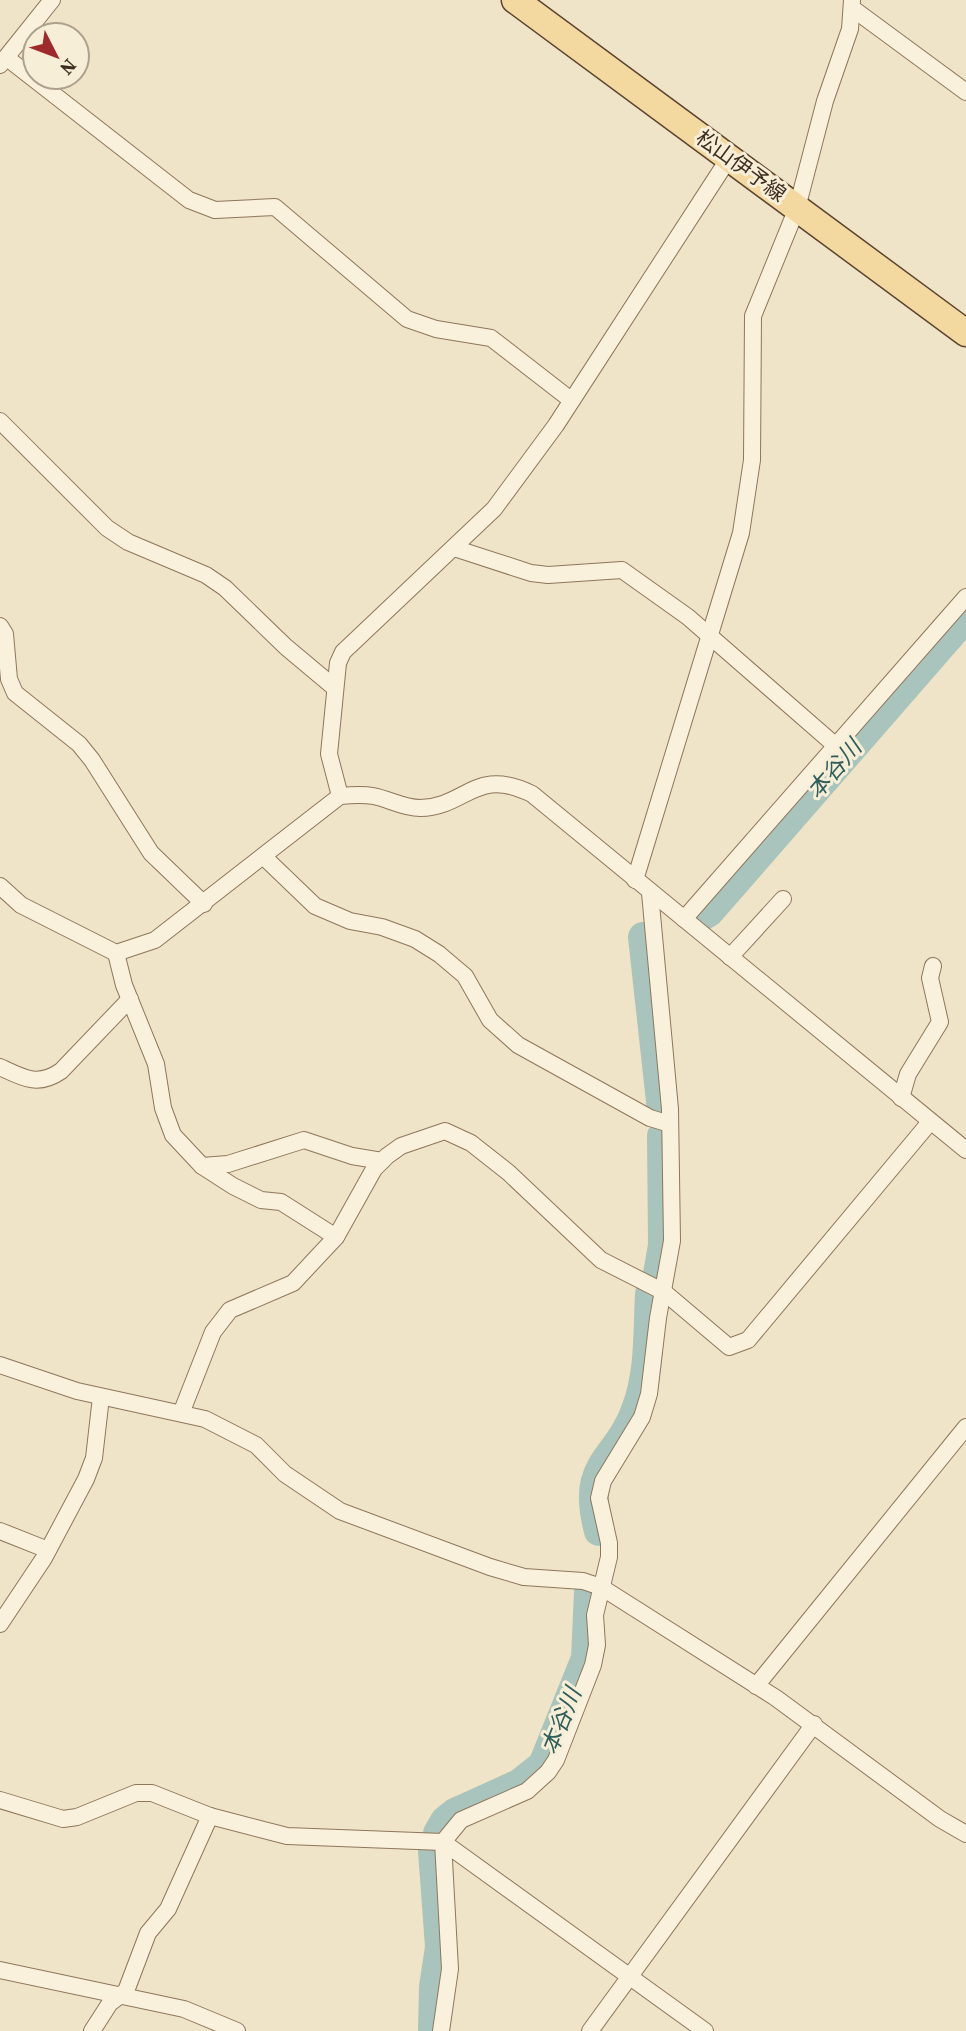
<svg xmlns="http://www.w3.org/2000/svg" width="966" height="2031" viewBox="0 0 966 2031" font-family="'Source Serif 4','Noto Sans JP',serif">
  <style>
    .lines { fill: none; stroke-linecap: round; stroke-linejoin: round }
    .river { stroke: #a9c4bc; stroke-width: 30 }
    .minor-casing { stroke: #8d765c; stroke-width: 18 }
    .primary-casing { stroke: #5b4430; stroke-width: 29 }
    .minor { stroke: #faf1dc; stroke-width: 16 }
    .primary { stroke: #f3d9a0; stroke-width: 26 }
    .labels { text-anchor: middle; stroke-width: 6; stroke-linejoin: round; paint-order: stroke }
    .street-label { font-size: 21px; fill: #3d2e20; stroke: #f7eed8 }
    .water-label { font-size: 23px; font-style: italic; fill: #2f5d5a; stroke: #f7eed8 }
  </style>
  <rect width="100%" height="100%" fill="#f0e4c8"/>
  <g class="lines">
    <g class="river">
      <polyline points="699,918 709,912 966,617"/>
      <polyline points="647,937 643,937 662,1110"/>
      <polyline points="658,1274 663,1245 662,1136"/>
      <path d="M599 1531C580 1460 618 1463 637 1407 650 1372 648 1331 650 1294"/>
      <polyline points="438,1833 445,1821 455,1813 519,1784 543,1765 586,1658 589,1592"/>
      <polyline points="433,1851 440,1947 434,1987 433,2031"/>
    </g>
    <g class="minor-casing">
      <g id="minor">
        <polyline points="852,8 966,92"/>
        <polyline points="7,58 189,200 215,210 275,207 407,319 436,329 491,338 571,400"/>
        <polyline points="0,65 52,0"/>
        <polyline points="0,421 107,528 128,542 206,575 225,588 286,647 335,688"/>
        <polyline points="454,548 531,573 548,575 622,570 688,617 836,746"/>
        <polyline points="0,626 5,634 9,679 15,693 79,744 92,760 151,853 204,904"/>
        <polyline points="340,796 329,754 338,663 343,652 494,509 556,425 729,158"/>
        <polyline points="264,857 315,906 350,921 382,927 415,939 439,954 465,976 490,1020 518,1045 650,1118 670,1124"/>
        <polyline points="635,880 741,533 752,460 753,316 797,208 825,101 850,29 852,0"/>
        <path d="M0 886 21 905 116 953 155 940 340 796C351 795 362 794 373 796 389 799 403 808 420 808 467 807 475 766 532 794L966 1150"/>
        <polyline points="684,919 966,597"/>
        <polyline points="116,953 124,985 156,1064 163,1108 173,1135 202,1166 233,1186 261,1200 281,1202 336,1237"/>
        <polyline points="730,957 783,899"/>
        <path d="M0 1067C23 1078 38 1087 61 1071L130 999"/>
        <polyline points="901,1098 908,1074 940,1022 930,978 933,966"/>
        <polyline points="202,1166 228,1164 304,1140 352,1156 382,1161"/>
        <polyline points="0,1365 77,1391 205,1419 256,1445 285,1474 340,1511 490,1567 524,1577 583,1581 601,1587 776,1698 940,1819 966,1834"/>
        <polyline points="182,1411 213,1332 230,1310 293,1283 336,1237 374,1169 387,1156 401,1146 445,1131 471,1143 509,1173 601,1260 664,1292 729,1347 748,1340 930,1122"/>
        <polyline points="0,1531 48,1550"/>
        <polyline points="0,1624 44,1558 86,1479 94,1458 101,1397"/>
        <polyline points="756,1686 966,1427"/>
        <polyline points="0,1800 63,1819 77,1817 136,1793 152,1793 210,1816 287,1836 443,1842 705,2031"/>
        <polyline points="0,1970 184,2009 237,2031"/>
        <polyline points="92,2031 110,2003 126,1991 148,1933 168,1909 210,1816"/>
        <polyline points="441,2031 450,1969 443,1842 461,1820 527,1791 548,1772 556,1760 593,1665 597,1645 595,1615 609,1557 609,1543 599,1498 603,1481 642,1417 649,1394 658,1318 672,1241 670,1109 650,893"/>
        <polyline points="590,2031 814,1724"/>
      </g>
    </g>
    <g class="primary-casing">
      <polyline id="primary" points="515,0 966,333"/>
    </g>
    <use href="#minor" class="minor"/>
    <use href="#primary" class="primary"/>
  </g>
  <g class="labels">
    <g class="street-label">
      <text transform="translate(741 166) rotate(36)" y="7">松山伊予線</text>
    </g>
    <g class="water-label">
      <text transform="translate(834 769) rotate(-49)" y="8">本谷川</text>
      <text transform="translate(561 1721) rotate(-68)" y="8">本谷川</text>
    </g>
  </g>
  <g transform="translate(56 56) rotate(132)"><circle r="33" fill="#f7eed8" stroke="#ada18e" stroke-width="2"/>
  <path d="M0-5L12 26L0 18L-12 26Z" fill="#9e2a2b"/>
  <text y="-10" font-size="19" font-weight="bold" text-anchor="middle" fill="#3d2e20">N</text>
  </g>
</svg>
